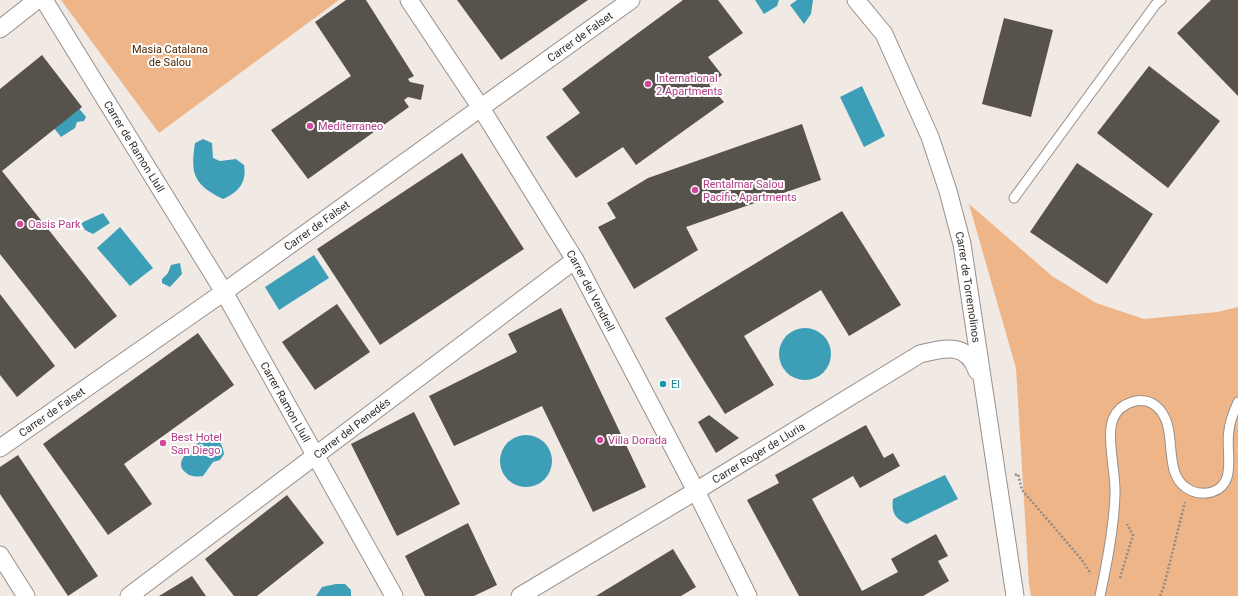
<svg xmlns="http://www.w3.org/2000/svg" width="1238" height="596" viewBox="0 0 1238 596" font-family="Roboto,sans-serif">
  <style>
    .green { fill: #edb588 }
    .water { fill: #3d9fb7 }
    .building { fill: #58524c }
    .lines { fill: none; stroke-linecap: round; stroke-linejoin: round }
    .lane-casing { stroke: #98908b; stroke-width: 11 }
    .street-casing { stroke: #98908b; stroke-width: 19 }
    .path { stroke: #908b86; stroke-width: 2.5; stroke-dasharray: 2 2; stroke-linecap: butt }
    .lane { stroke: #fff; stroke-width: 9 }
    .street { stroke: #fff; stroke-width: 17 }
    .hotel-dot { fill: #d1479c; stroke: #fff; stroke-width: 1.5 }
    .culture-dot { fill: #0f9aa8; stroke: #fff; stroke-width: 1.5 }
    .labels { text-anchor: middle; stroke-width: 4; stroke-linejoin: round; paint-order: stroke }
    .street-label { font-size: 11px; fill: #302d2a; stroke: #fff }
    .park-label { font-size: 11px; fill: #4c2600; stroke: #fff }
    .hotel-label { font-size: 11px; fill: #b23c85; stroke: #fff; text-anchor: start }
    .culture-label { font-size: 11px; fill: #0d838f; stroke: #fff; text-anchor: start }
  </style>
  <rect width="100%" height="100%" fill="#f1e9e3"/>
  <g class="green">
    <polygon points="61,0 339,0 159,133"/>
    <polygon points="969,204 1052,276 1096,303 1144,319 1217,312 1238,307 1238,596 1031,596 1029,584 1016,368"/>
  </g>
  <g class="water">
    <polygon points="755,0 779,0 777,6 764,14"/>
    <polygon points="797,0 813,0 811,14 804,24 790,5"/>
    <polygon points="862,86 885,136 864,147 840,97"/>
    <polygon points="77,106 86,117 84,121 77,122 75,128 61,137 53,127"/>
    <path d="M203 139 212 143 213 158 220 161 236 159 244 165C247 182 239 192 223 199 194 185 190 174 195 143Z"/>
    <polygon points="103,213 110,223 93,234 85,230 81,223"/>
    <polygon points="120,227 153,268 130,286 97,248"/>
    <polygon points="314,255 329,278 279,310 265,287"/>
    <polygon points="180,263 182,274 170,287 162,283 162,279 168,273 171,265"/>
    <circle cx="805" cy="354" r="26"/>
    <circle cx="526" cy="461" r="26"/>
    <path d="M207 437C218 437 222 442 224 454L220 460 213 462 203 476C196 477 190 477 185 472 171 460 198 443 207 437Z"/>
    <path d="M945 475 958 499 907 524C895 519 891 512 893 499Z"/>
    <polygon points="336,584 345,584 351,590 351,596 316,596 322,587"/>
  </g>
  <g class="building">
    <polygon points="346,0 366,0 414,76 408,79 410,82 424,85 421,100 408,97 404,100 409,107 308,179 271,130 351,76 315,22"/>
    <polygon points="457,0 588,0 501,60"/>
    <polygon points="683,0 718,0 743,33 708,57 722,75 709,85 724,102 636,165 623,147 576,178 546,137 580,113 562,89"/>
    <polygon points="1211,0 1238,0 1238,96 1177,33"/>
    <polygon points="1004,18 1053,30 1031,117 982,104"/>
    <polygon points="42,55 82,107 2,171 117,316 75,349 0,254 0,89"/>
    <polygon points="1149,66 1220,121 1168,188 1097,133"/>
    <polygon points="802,124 821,180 686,227 698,250 634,289 598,227 616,218 607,203 648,178"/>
    <polygon points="462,153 524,249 380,345 317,249"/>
    <polygon points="1077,163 1153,214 1107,284 1030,232"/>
    <polygon points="842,211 901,305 849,336 821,290 744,336 774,385 725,414 665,318"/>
    <polygon points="0,294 55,366 17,397 0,375"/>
    <polygon points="337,304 370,352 315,390 282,342"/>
    <polygon points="561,308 646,487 593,512 542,406 454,446 429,396 517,352 508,334"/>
    <polygon points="198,333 234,385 124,464 152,504 108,535 43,444"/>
    <polygon points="414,412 460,504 397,536 351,444"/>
    <polygon points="709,415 739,438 716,453 698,422"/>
    <polygon points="866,425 884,458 893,453 900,466 860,488 853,476 812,499 862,591 898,572 891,559 936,534 948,556 938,561 949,581 923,596 799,596 747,500 779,483 775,475"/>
    <polygon points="18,455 98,576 68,596 0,494 0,467"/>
    <polygon points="287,495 324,543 257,596 234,596 205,559"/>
    <polygon points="468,523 497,585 474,596 425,596 405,556"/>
    <polygon points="673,549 696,587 681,596 596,596"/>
    <polygon points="192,576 206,596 159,596"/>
  </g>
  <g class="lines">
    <g class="lane-casing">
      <g id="lane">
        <polyline points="1014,198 1156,4 1161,0"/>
        <path d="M1100 596C1107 563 1114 528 1115 494 1116 474 1106 436 1113 419 1120 402 1142 395 1156 406 1182 427 1158 477 1192 491 1199 494 1205 494 1212 492 1238 484 1225 451 1229 430 1230 421 1234 411 1238 402"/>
      </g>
    </g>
    <g class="street-casing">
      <g id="street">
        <path id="s1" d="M44 0 224 292 394 596"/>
        <path id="s2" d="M409 0 481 108 575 260 696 491 748 596"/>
        <path id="s3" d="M856 0 884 34 930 137 948 191 962 244 1015 596"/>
        <polyline points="0,29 37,0"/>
        <path id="s4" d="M0 448 224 292 631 0"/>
        <polyline points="0,555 26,596"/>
        <path id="s5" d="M129 596 575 260"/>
        <path id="s6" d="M520 596 696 491 920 354C945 348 967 342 977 371"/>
      </g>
    </g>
    <g class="path">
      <polyline points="1015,475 1018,474 1022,490 1082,560 1091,574"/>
      <polyline points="1120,578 1133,535 1127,524"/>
      <polyline points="1160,596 1164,586 1185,502"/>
    </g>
    <use href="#lane" class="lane"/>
    <use href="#street" class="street"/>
  </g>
  <g class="hotel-dot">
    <circle cx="648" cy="84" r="4"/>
    <circle cx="310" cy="126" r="4"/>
    <circle cx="695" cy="190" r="4"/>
    <circle cx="20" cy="224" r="4"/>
    <circle cx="600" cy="440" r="4"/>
    <circle cx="163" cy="443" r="4"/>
  </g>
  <circle class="culture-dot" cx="663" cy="384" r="4"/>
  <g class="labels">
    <g class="street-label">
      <text dy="4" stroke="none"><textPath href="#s4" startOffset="711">Carrer de Falset</textPath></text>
      <text dy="4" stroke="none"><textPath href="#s1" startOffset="172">Carrer de Ramon Llull</textPath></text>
      <text dy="4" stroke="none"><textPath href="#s4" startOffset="387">Carrer de Falset</textPath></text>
      <text dy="4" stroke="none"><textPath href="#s3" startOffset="312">Carrer de Torremolinos</textPath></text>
      <text dy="4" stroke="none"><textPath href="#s2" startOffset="343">Carrer del Vendrell</textPath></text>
      <text dy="4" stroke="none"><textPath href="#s1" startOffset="469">Carrer Ramon Llull</textPath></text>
      <text dy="4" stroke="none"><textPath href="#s4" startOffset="63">Carrer de Falset</textPath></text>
      <text dy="4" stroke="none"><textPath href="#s5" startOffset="279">Carrer del Penedés</textPath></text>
      <text dy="4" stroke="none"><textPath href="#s6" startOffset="278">Carrer Roger de Lluria</textPath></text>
    </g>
    <g class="park-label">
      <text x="170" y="53">Masia Catalana<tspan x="170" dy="13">de Salou</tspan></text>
    </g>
    <g class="hotel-label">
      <text x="656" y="82">International<tspan x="656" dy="13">2 Apartments</tspan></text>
      <text x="318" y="130">Mediterraneo</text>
      <text x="703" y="188">Rentalmar Salou<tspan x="703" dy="13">Pacific Apartments</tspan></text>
      <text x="28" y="228">Oasis Park</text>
      <text x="171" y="441">Best Hotel<tspan x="171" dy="13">San Diego</tspan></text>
      <text x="608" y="444">Villa Dorada</text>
    </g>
    <g class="culture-label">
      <text x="671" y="388">El</text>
    </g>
  </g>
</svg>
